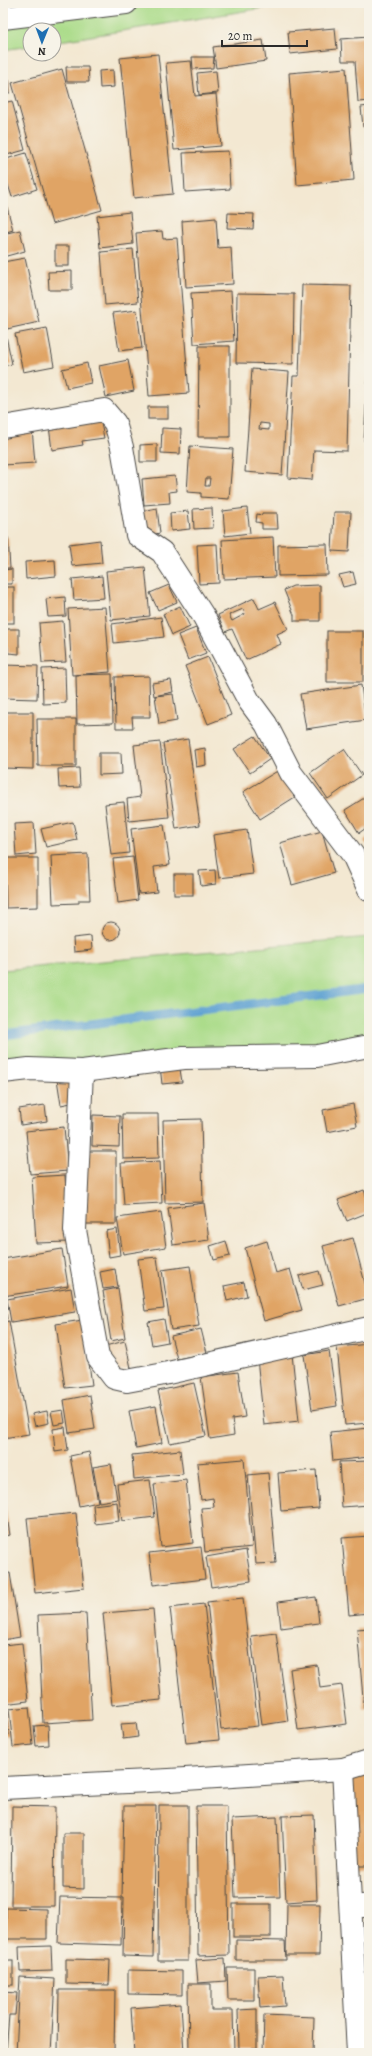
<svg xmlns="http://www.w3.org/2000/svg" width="372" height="2056" viewBox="0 0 372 2056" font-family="Alegreya,serif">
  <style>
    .green { fill: #abdc8a; stroke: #6b845a }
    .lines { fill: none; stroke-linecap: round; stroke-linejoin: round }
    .stream { stroke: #5ca0d1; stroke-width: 9 }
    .building { fill: #e0a465; fill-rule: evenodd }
    .minor-casing { stroke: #494744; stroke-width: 24 }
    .tertiary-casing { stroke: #494744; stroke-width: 24 }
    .minor { stroke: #fff; stroke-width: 22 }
    .tertiary { stroke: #fff; stroke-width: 22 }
  </style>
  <rect width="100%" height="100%" fill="#f7f3e8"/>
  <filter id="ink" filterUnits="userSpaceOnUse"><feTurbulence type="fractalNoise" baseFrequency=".025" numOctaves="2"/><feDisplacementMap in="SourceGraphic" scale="8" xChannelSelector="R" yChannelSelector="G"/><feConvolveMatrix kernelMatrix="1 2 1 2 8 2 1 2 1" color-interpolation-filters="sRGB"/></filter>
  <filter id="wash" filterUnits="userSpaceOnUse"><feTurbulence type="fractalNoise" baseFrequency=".012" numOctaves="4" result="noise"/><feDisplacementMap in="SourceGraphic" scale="16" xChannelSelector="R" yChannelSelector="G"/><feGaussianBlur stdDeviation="0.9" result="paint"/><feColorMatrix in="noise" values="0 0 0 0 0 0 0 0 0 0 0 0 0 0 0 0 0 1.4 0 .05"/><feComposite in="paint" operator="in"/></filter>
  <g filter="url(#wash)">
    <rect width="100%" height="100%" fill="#f3e8d2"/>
    <g class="green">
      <polygon points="3,3 294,3 54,42 54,30 30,30 30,46 3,50"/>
      <polygon points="369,937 369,1051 3,1071 3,970"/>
    </g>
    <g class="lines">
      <polyline class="stream" points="3,1035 369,989"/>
    </g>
    <g id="blocks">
      <g class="building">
        <polygon points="335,28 337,49 290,54 288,32"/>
        <polygon points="369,37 369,101 358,102 355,61 342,61 341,39"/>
        <polygon points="263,40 266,61 216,68 213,47"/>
        <polygon points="158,54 173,194 134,198 120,58"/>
        <polygon points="192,57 214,57 213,68 193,69"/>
        <polygon points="191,61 195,96 216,94 221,146 174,150 166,63"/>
        <polygon points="66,67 88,67 89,82 67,82"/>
        <polygon points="346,68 354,180 297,185 289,73"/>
        <polygon points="62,69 102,210 52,224 12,83"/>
        <polygon points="113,70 114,87 100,88 99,71"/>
        <polygon points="216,71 218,93 199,95 197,73"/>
        <polygon points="9,80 10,93 3,93 3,81"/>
        <polygon points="12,101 25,150 3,156 3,103"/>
        <polygon points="369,106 369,127 363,127 361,107"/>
        <polygon points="228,151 230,189 185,192 183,153"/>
        <polygon points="26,153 37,189 12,197 3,169 3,160"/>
        <polygon points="3,192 13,230 3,233"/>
        <polygon points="130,212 133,244 100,248 97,216"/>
        <polygon points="228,213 254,214 253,229 227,228"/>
        <polygon points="216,218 218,248 231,247 233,284 186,287 182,221"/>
        <polygon points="20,230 25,251 3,257 3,234"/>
        <polygon points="162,231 163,239 177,238 189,393 149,396 136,233"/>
        <rect x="55" y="246" width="14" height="20"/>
        <polygon points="133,249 138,302 105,305 101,252"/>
        <polygon points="25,258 39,322 7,329 3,310 3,262"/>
        <polygon points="72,271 72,290 49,290 48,272"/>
        <polygon points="302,285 351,286 347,451 314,450 312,480 288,478 293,376 299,376"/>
        <polygon points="231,291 234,341 194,344 191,293"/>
        <polygon points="237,293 294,294 293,364 236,363"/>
        <polygon points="137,310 142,348 119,351 113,313"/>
        <polygon points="3,322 12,364 3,366"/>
        <polygon points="47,328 54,366 23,372 15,334"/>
        <polygon points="199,346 230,346 230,437 198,437"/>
        <polygon points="128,360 134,391 106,397 99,366"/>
        <polygon points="87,363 91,383 67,388 62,369"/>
        <path d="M252 369 289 372 282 475 245 472ZM260 423 269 424V430L259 429Z"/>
        <polygon points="368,371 369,371 369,442 364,441"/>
        <rect x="148" y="407" width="20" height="12"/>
        <polygon points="100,418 104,438 82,441 83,445 52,450 49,426"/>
        <polygon points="162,428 181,429 180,454 161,453"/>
        <polygon points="32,429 35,463 3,465 3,431"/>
        <polygon points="157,444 157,462 140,462 140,445"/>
        <path d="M190 446 233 449 229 499 201 497V493L187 492ZM206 478H210L209 486H205Z"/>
        <polygon points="175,476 177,491 169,492 170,503 144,505 142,479"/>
        <polygon points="157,508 160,533 145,536 141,511"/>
        <polygon points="212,508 213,528 194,529 193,509"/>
        <polygon points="247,508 250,533 225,536 223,511"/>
        <polygon points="188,511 190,529 171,531 170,513"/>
        <polygon points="334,512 351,512 349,552 332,551"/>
        <polygon points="262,513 277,513 278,529 262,529 262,523 256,522 257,514 262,515"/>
        <polygon points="3,537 8,537 10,568 3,568"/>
        <polygon points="273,537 275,577 224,579 222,540"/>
        <polygon points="100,540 102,563 72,566 69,544"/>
        <polygon points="217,544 219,583 199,584 197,545"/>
        <polygon points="327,544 328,575 278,576 278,545"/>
        <polygon points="55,560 56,576 26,579 25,562"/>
        <polygon points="145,567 150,616 111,620 106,571"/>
        <polygon points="12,569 12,584 3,584 3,570"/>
        <polygon points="353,572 356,584 343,587 339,575"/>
        <polygon points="102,576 104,598 74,600 72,579"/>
        <polygon points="169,585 177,602 158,610 150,593"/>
        <polygon points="320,585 320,621 294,621 294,615 284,590 293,586"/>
        <rect x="3" y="587" width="11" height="36"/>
        <polygon points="65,597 66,616 48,617 46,599"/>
        <path d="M254 598 259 609 275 602 288 629 277 634 281 644 246 660 232 629 225 632 218 615ZM243 609 245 614 232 621 229 615Z"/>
        <polygon points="180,606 190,627 172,635 163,614"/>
        <polygon points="105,607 110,672 72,675 68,609"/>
        <polygon points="161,617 164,637 114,643 112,624"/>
        <polygon points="63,621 66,662 42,663 39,623"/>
        <polygon points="196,628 206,653 188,660 178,635"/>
        <polygon points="3,629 19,629 19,654 8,653 8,647 3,647"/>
        <rect x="327" y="631" width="36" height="51"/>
        <polygon points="208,657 231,715 208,724 185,666"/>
        <polygon points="3,665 38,666 37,699 3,698"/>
        <polygon points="65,668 66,703 43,704 42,669"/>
        <polygon points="112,674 113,723 77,724 76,675"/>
        <polygon points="149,676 150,717 132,717 133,728 116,728 115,677"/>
        <polygon points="171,680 173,692 154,696 152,683"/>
        <polygon points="361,685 366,720 306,729 300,694"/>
        <polygon points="173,694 177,721 159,724 155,696"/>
        <polygon points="3,712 33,712 33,769 3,768"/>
        <polygon points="37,719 76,719 76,766 38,766"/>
        <polygon points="255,736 270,759 250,773 234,749"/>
        <polygon points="188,739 200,825 176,829 163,743"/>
        <polygon points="160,742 169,817 129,821 127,799 140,797 134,745"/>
        <polygon points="205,748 206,765 196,767 194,750"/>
        <polygon points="344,749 362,775 328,799 310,773"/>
        <polygon points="99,753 121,753 122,774 99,775"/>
        <polygon points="79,768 80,787 59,788 58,769"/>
        <polygon points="279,770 295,797 260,819 243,792"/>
        <polygon points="369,795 369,826 359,833 345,810"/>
        <polygon points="124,802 129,853 111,855 105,804"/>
        <polygon points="73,822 77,840 46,847 41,829"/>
        <polygon points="34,823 36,854 16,856 14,824"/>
        <polygon points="164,825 170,865 154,867 157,892 139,894 131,829"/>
        <polygon points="247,830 253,874 219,878 213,835"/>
        <polygon points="322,831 334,873 292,885 280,843"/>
        <polygon points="369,836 369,847 364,841"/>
        <polygon points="88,854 90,900 79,900 79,903 53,904 51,856"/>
        <polygon points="133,857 138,900 118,903 113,859"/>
        <polygon points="5,858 38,858 38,907 6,908"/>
        <polygon points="215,870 216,884 201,886 199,871"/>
        <rect x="174" y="874" width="19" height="21"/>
        <circle cx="111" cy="931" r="9"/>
        <polygon points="91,936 92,950 74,952 73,938"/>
        <polygon points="179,1063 182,1082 162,1084 160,1066"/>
        <polygon points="72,1076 76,1102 61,1105 57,1079"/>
        <polygon points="353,1104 357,1126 327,1132 323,1110"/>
        <polygon points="45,1105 47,1121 21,1125 19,1109"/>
        <polygon points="122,1114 158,1114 159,1158 123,1159"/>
        <polygon points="93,1115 120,1116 119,1147 92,1146"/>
        <polygon points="201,1119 203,1202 165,1203 163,1120"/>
        <polygon points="64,1127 68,1171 30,1174 26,1131"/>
        <polygon points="82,1151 116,1151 116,1224 81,1224"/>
        <polygon points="160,1161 162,1203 124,1205 121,1163"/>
        <polygon points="65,1175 69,1242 36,1243 32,1177"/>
        <polygon points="364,1190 369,1203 369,1212 347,1221 338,1200"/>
        <polygon points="204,1203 209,1240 173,1245 168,1208"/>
        <polygon points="161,1212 166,1247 123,1254 117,1218"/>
        <polygon points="117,1229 120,1255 109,1257 106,1231"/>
        <polygon points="353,1238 369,1298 339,1306 323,1246"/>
        <polygon points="226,1241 230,1256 214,1260 210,1246"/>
        <polygon points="267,1241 276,1273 290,1269 302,1310 264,1321 245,1248"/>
        <polygon points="62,1249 68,1286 3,1296 3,1259"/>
        <polygon points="157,1257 164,1309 145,1311 138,1259"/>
        <polygon points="190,1266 199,1326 171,1330 162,1270"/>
        <polygon points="115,1269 118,1287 103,1289 100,1272"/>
        <polygon points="319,1271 323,1285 303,1290 299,1276"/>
        <polygon points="244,1282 247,1296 227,1301 224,1286"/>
        <polygon points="71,1288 75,1312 11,1322 7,1299"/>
        <polygon points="118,1288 125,1338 111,1341 103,1291"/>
        <polygon points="4,1299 7,1319 3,1320 3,1300"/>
        <polygon points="164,1319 168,1342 152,1345 148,1322"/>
        <polygon points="83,1320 92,1385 65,1388 56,1324"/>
        <polygon points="9,1321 29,1434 3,1438 3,1322"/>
        <polygon points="201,1329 207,1353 177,1359 171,1336"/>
        <polygon points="125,1341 131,1368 111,1373 105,1346"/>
        <polygon points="369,1344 369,1423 345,1425 337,1347"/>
        <polygon points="329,1351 337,1406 312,1410 304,1355"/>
        <polygon points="292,1354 299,1421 264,1425 257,1358"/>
        <polygon points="238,1372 245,1417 232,1419 234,1435 210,1439 201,1377"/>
        <polygon points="194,1383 206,1436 170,1443 158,1391"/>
        <polygon points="90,1395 95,1429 69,1433 64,1400"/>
        <polygon points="156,1406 162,1443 136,1448 129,1411"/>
        <polygon points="63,1410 65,1423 54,1425 51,1412"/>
        <polygon points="47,1411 49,1423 35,1426 32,1414"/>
        <polygon points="65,1427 68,1450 55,1452 53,1429"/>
        <polygon points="369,1428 369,1457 333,1461 330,1432"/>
        <polygon points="180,1450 183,1474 134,1479 132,1455"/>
        <polygon points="89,1452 98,1502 79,1506 70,1456"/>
        <polygon points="244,1459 252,1547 205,1552 201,1508 214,1507 213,1498 201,1500 197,1463"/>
        <polygon points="369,1461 369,1505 342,1507 339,1462"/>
        <polygon points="111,1464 117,1499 99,1502 93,1467"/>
        <polygon points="316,1470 319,1508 281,1511 278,1473"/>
        <polygon points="268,1473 276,1563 256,1564 248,1475"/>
        <polygon points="150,1480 155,1517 122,1521 117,1484"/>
        <polygon points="186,1480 193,1543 161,1547 154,1484"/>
        <polygon points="3,1493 10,1535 3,1536"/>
        <polygon points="117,1502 119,1521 95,1524 93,1505"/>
        <polygon points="76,1513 84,1588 35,1593 27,1518"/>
        <polygon points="369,1536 369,1613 349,1615 342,1538"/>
        <polygon points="201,1547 205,1579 153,1585 149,1553"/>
        <polygon points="246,1550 251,1581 211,1587 206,1557"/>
        <polygon points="10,1573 20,1637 3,1640 3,1574"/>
        <polygon points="316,1597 319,1623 281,1628 278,1602"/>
        <polygon points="243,1598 258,1726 221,1730 207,1602"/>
        <polygon points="204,1604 219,1740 186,1743 170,1608"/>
        <polygon points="153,1609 161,1700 112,1705 103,1613"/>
        <polygon points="86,1613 92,1720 43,1723 38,1615"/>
        <polygon points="369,1628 369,1708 364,1709 357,1629"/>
        <polygon points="276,1633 288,1721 262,1725 251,1636"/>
        <polygon points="22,1643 28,1701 3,1704 3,1645"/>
        <polygon points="317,1665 320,1688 342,1685 347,1724 298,1730 290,1669"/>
        <polygon points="29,1707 33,1745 13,1747 9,1709"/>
        <polygon points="3,1710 5,1710 9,1735 3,1736"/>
        <polygon points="136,1723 138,1737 123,1739 121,1724"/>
        <polygon points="48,1725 49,1745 36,1746 34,1726"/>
        <polygon points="350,1767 369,1767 369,1866 351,1866"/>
        <polygon points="159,1805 188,1805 188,1961 158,1961"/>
        <polygon points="12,1806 55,1807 54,1906 11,1906"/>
        <polygon points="124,1806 156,1806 153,1957 123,1956 124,1897 122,1897"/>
        <polygon points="196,1806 227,1806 229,1955 198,1956"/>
        <polygon points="314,1815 317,1900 286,1902 282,1816"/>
        <polygon points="277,1817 280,1897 235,1898 232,1819"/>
        <polygon points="63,1833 84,1833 84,1889 63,1888"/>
        <polygon points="60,1897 122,1898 121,1945 58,1943"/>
        <rect x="233" y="1904" width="38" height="33"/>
        <polygon points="287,1904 320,1904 319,1955 286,1955"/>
        <polygon points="6,1908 47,1909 47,1939 6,1939"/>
        <polygon points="236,1940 285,1941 286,1960 236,1960"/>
        <polygon points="51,1946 52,1971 20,1972 19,1947"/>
        <polygon points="225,1958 226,1981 198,1983 196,1960"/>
        <polygon points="66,1959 110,1960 109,1985 66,1984"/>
        <rect x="3" y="1961" width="10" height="24"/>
        <polygon points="227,1968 254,1968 254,2000 228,2000"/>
        <polygon points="128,1970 182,1971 182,1995 128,1994"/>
        <polygon points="283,1975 285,2006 260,2008 258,1976"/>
        <polygon points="20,1977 55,1979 51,2053 16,2053"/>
        <polygon points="188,1984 211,1984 211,2010 233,2010 234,2053 189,2053"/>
        <polygon points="59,1990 115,1990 114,2053 58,2052"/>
        <polygon points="3,1992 17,1993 15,2015 9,2015 6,2053 3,2053"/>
        <polygon points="181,2004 184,2053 134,2053 131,2008"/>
        <polygon points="257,2009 257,2049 239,2049 238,2010"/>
        <polygon points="264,2015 314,2017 313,2053 263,2053"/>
        <rect x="240" y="2051" width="18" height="2"/>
      </g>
    </g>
  </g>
  <g filter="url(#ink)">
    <use href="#blocks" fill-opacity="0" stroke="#494744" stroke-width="1"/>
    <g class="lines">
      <g class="minor-casing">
        <g id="minor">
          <polyline points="3,427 104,410 115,423 122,447 137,535 162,552 204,617 249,701 266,724 291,773 353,855 369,890"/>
          <polyline points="82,1071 75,1230 98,1357 114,1378 127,1381 159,1375 369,1328"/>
          <polyline points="3,1072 29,1069 82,1071 184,1058 317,1056 369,1046"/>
          <polyline points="343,1769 358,2053"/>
          <polyline points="3,1788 169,1780 343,1769 369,1761"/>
          <polyline points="351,1906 369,1906"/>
        </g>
      </g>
      <g class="tertiary-casing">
        <polyline id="tertiary" points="3,18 126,3"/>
      </g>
      <use href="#minor" class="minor"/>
      <use href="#tertiary" class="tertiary"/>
    </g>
  </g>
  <rect width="372" height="2056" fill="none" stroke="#f7f3e8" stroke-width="16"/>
  <g transform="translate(42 42) rotate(181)"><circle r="19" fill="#f7f3e8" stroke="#a5a39c"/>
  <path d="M0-3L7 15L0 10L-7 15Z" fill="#1f6fb2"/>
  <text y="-6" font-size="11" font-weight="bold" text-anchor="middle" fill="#2b2b2b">N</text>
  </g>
  <path d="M222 40v6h85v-6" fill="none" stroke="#2b2b2b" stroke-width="2"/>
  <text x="228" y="40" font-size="12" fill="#2b2b2b" stroke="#f7f3e8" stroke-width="3" paint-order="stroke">20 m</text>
</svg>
